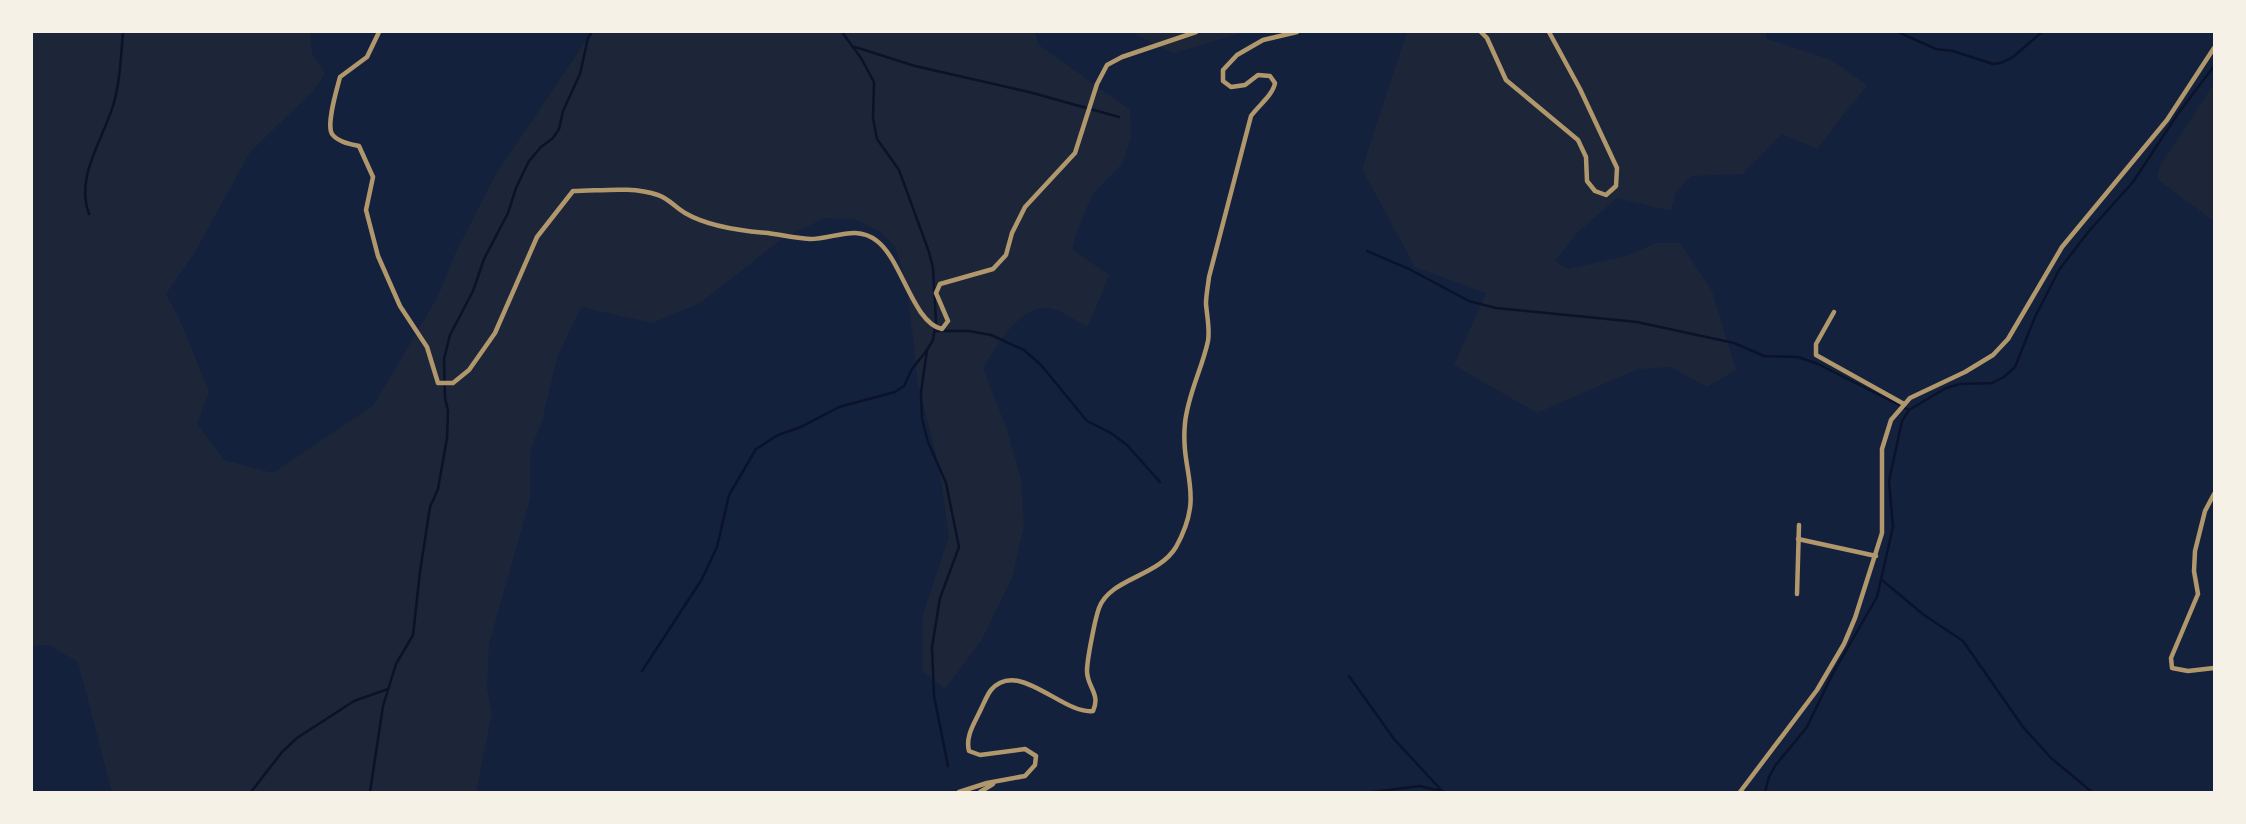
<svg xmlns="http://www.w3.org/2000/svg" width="2246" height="824" viewBox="0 0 2246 824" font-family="'Space Grotesk',sans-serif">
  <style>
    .green { fill: #1d2539 }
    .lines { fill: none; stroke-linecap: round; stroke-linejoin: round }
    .stream { stroke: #0b132b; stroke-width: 2.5 }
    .minor { stroke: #b1986c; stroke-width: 4.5 }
  </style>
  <rect width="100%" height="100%" fill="#14213d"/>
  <g class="green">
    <path d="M32 32H310L312 53 325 74 313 91 250 152 195 252 166 294 179 318 209 391 197 424 224 460 273 473 374 405 438 296 456 252 496 174 592 32H1035L1039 45 1130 110 1131 137 1122 164 1092 195 1076 234 1072 249 1109 275 1088 327C1077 322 1061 309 1049 308 1019 305 996 347 983 368L1007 430 1021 479 1024 526 1012 578 981 641 945 689 923 672 922 617 949 536 939 466 918 384 907 286 895 246 879 231 855 219 825 218 783 238 700 303 652 323 581 307 557 358 542 421 530 451V499L489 644 487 689 492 713 476 792H112L78 662 49 645 32 646Z"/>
    <polygon points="1133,32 1244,32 1174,53 1136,35"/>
    <polygon points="1407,32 1766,32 1767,39 1831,60 1867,85 1817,149 1782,134 1743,174 1691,176 1676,192 1671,211 1617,198 1578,232 1555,261 1568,269 1626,256 1656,243 1680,243 1712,291 1736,370 1707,387 1671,367 1638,369 1537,413 1454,365 1486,293 1415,267 1362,169"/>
    <polygon points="2214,84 2214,221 2160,181 2157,177 2160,166"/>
  </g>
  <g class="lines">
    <g class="stream">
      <polyline points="842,32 861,58 874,82 873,118 877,139 899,170 929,252 933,268 936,322 933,340 927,350 921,392 922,419 928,442 946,483 959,547 940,598 932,647 934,696 948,766"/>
      <polyline points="1898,32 1936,49 1953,51 1993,64 2001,63 2013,57 2042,32"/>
      <polyline points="855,47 915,66 1029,92 1119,117"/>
      <path d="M89 214C75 178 102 141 113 106 120 83 121 56 123 32"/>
      <polyline points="1367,251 1409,269 1469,301 1496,308 1637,322 1734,343 1764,356 1798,357 1818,364 1909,410"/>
      <polyline points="935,331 969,331 991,335 1024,350 1041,365 1087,421 1111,433 1127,445 1160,482"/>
      <polyline points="1882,580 1924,615 1963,641 2023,727 2051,758 2092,792"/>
      <polyline points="642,671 702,579 717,547 729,495 756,449 778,435 801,427 839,407 895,392 904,386 912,369 927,350"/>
      <polyline points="1349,676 1394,739 1443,792"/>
      <polyline points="251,792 282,752 297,738 354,701 388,689"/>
      <polyline points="370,792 383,706 396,664 413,635 420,572 430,507 438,489 447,438 448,411 445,398 444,359 450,335 473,291 484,259 508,213 516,188 529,161 541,147 553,138 559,129 563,111 580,74 588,38 592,32"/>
      <polyline points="1372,792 1420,786 1445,792"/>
      <polyline points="1765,792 1769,777 1775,766 1807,727 1832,675 1877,597 1893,527 1889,481 1902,421 1909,410 1946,388 1960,384 1992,383 2004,377 2015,367 2035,317 2059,270 2089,231 2133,182 2177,115 2214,66"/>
    </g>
    <g class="minor">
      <path d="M379 32 367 57 340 77C337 89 326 124 332 134 338 142 350 144 359 146L373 177 366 210 378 256 400 306 427 347 438 383H453L469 370 495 333 537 237 573 191C600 191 632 186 658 195 668 198 676 208 685 213 709 227 741 231 768 233 782 235 796 238 810 239 834 239 856 224 877 241 902 260 913 323 942 329L948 321 936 293 940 284 993 269 1006 255 1012 233 1025 207 1075 153 1097 84 1107 65 1122 57 1196 32"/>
      <polyline points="1481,32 1487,38 1506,80 1578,140 1586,157 1587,181 1595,191 1606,195 1616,186 1617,168 1580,89 1549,32"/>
      <polyline points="1834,312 1816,344 1816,355 1904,404"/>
      <polyline points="2214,494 2205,511 2195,551 2194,571 2198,594 2171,658 2172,668 2188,671 2214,668"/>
      <polyline points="1798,539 1876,556"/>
      <polyline points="1797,594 1799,525"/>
      <path d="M959 792 987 783 1025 776 1035 765 1036 756 1025 749 980 755 969 751C965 736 975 722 981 709 984 703 987 695 991 690 1018 658 1063 715 1093 711 1101 694 1087 687 1087 671 1087 660 1095 619 1099 608 1110 578 1158 577 1176 547 1206 493 1180 474 1185 423 1188 394 1202 369 1208 341 1210 329 1207 316 1206 304 1206 295 1208 286 1209 277L1251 116C1259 105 1273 95 1275 83L1270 76 1258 75 1245 85 1231 87 1223 81V70L1237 55 1263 40 1297 32"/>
      <polyline points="980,792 993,784"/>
      <polyline points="1740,792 1817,690 1844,644 1855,618 1882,533 1882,449 1891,420 1910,398 1965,372 1993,355 2008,339 2062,247 2167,120 2214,48"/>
    </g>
  </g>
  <rect width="2246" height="824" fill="none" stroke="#f6f1e7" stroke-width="66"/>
</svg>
